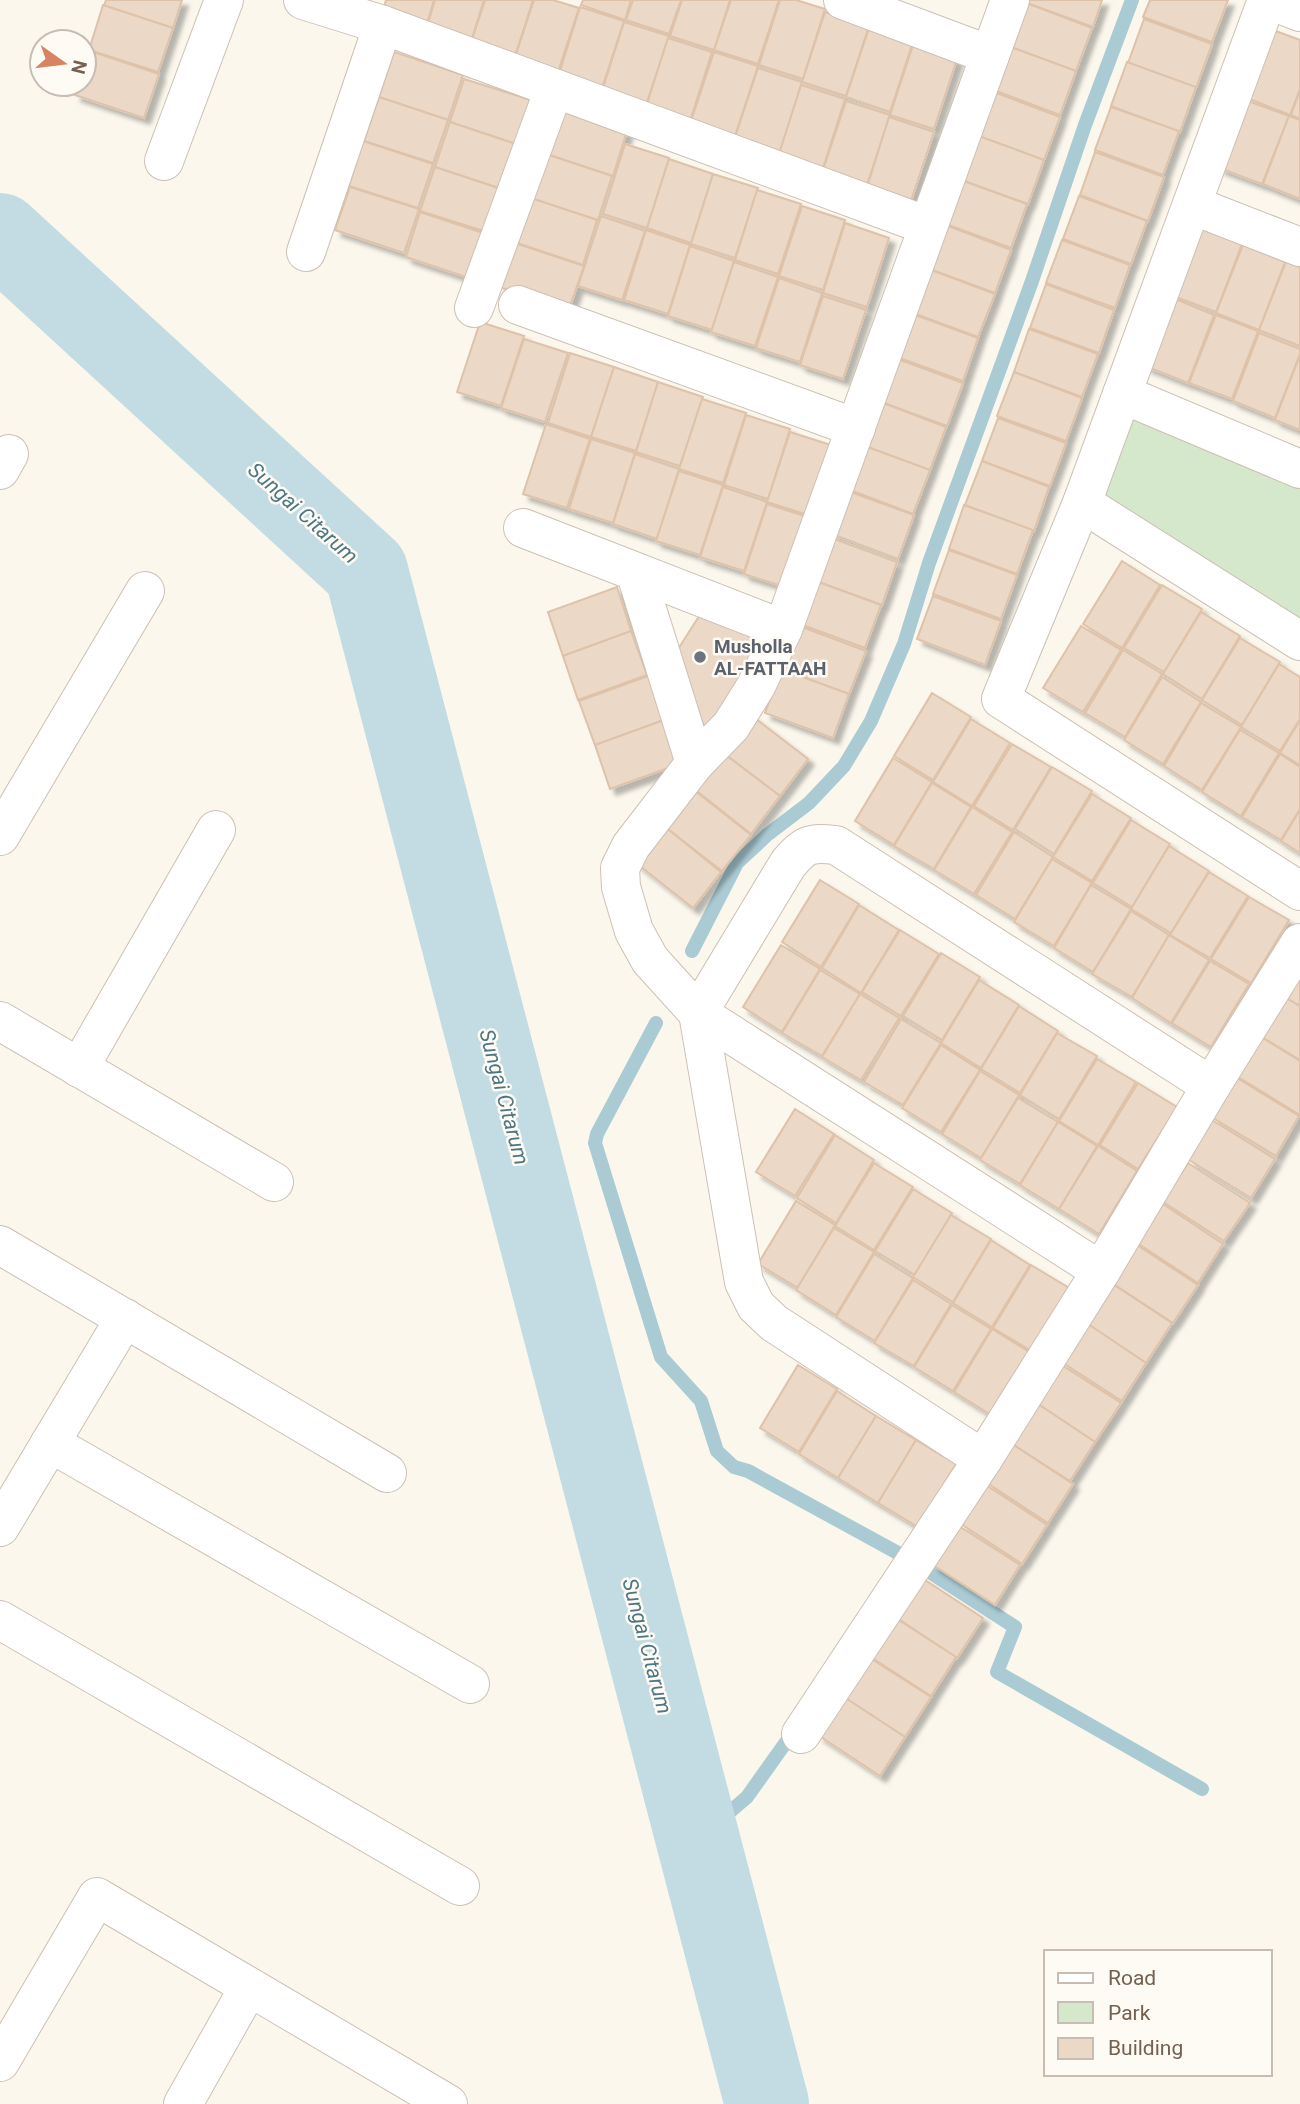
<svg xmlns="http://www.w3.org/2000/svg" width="1300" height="2104" viewBox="0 0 1300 2104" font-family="Roboto,sans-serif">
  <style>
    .green { fill: #d5e8cc }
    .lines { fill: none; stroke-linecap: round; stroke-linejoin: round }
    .stream { stroke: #aacad4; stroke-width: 14 }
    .river { stroke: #c3dce3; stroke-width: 84 }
    .building { fill: #ebd8c6; stroke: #dec2aa; stroke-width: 2; filter: url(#shadow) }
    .street-casing { stroke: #cdc0b4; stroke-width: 40 }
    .street { stroke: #fff; stroke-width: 38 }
    .worship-dot { fill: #6b7280; stroke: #fefaf4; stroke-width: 2.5 }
    .labels { text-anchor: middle; stroke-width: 5; stroke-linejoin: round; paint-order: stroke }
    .worship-label { font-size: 19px; font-weight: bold; fill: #5b616d; stroke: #fefaf4; text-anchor: start }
    .water-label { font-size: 21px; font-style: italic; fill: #4d7785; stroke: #fefaf4 }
  </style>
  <defs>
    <filter id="shadow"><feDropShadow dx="6" dy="6" stdDeviation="2" flood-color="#0004"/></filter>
  </defs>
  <rect width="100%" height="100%" fill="#fbf7ed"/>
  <polygon class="green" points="1122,394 1300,469 1300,641 1082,503"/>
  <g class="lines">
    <g class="stream">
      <polyline points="692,951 737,863 767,835 809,803 844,766 871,721 904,644 929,563 1032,281 1085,125 1132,0"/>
      <polyline points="656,1023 597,1134 595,1143 661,1357 701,1401 717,1451 734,1467 748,1471 907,1558 903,1565"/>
      <polyline points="930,1572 1015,1627 997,1672 1202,1789"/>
      <polyline points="697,1840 747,1797 794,1731"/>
    </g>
    <polyline class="river" points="0,235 366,571 767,2104"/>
  </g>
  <g class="building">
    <polygon points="106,0 182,0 173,28 104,6"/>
    <polygon points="386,0 434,0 425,30 381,16"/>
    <polygon points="435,0 484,0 469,48 425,33"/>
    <polygon points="485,0 533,0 513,63 469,49"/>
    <polygon points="534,0 553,0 579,8 556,78 513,63"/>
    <polygon points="583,0 631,0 625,20 581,5"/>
    <polygon points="633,0 681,0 669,34 626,20"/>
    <polygon points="682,0 730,0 714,50 670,36"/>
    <polygon points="731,0 779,0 758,64 714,50"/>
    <polygon points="780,0 796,0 825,9 803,79 759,65"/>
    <polygon points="1025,0 1102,0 1093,27 1024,2"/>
    <polygon points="1150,0 1228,0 1212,42 1143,17"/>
    <polygon points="1024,2 1092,28 1076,71 1008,46"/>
    <polygon points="103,5 173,28 158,72 89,50"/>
    <polygon points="580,7 624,21 601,91 558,77"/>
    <polygon points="825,12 869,26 846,96 802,82"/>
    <polygon points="1144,19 1212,44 1196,88 1128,63"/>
    <polygon points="624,22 669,36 646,105 602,91"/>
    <polygon points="869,28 913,42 890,112 846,97"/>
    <polygon points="1273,30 1300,40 1300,89 1290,115 1247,98"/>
    <polygon points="668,38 712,52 690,121 646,107"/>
    <polygon points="913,45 957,59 934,129 890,115"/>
    <polygon points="1008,46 1076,71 1060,115 991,89"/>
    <polygon points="90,51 159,74 144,118 75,95 78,84 84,84 84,68"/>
    <polygon points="394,52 463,75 448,120 379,97"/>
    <polygon points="714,52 758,66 735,136 691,121"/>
    <polygon points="1127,62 1196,87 1180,132 1111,106"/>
    <polygon points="758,68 802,82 780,152 735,137"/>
    <polygon points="464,79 534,101 519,145 450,122"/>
    <polygon points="801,85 845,99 823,168 779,154"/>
    <polygon points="1300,90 1300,119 1291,115"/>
    <polygon points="991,91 1060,117 1044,160 976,135"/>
    <polygon points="379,97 448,120 433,163 364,141"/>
    <polygon points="1245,100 1289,116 1262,184 1219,168"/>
    <polygon points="846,101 890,115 867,185 823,170"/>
    <polygon points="1111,107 1179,131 1163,175 1095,150"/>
    <polygon points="558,109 627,131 613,176 543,153"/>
    <polygon points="1289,116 1300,120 1300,199 1263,184"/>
    <polygon points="889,117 934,132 911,201 867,187"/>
    <polygon points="450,122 519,145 505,190 435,167"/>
    <polygon points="976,135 1044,160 1028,204 959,179"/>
    <polygon points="363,141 433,164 418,208 349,186"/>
    <polygon points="625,144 669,158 647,228 603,214"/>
    <polygon points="1095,152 1164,177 1148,221 1080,195"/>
    <polygon points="543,153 612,176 598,220 529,198"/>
    <polygon points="669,159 713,174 691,243 647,228"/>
    <polygon points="435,167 504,190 490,233 420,211"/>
    <polygon points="713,174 758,188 735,258 691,244"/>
    <polygon points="958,179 1027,204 1011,248 943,223"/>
    <polygon points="350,187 419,209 404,253 335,230"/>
    <polygon points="757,190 801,204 778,274 735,260"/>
    <polygon points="1079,196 1147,221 1131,264 1063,239"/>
    <polygon points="528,197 597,220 583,265 514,242"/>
    <polygon points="802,206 845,220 823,290 779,276"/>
    <polygon points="420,212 489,235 475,280 406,257"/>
    <polygon points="601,216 645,231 622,300 578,286"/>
    <polygon points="845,223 889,238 867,307 823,293"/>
    <polygon points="943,224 1011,250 995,293 927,268"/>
    <polygon points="1199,227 1242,244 1216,312 1173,296"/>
    <polygon points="646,230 690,245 668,314 624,300"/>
    <polygon points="1062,240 1130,265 1115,308 1046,283"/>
    <polygon points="515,243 584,266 569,309 499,287"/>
    <polygon points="1243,245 1285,262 1259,330 1216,313"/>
    <polygon points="690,246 734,261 712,330 668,316"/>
    <polygon points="734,262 778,277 755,346 711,332"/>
    <polygon points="1286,262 1300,267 1300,346 1259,330"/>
    <polygon points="926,268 995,294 978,337 910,312"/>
    <polygon points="779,278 822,293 800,362 756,348"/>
    <polygon points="1046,284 1114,310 1099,353 1030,328"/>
    <polygon points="823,296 866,310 843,379 800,365"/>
    <polygon points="1171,297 1214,315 1188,383 1145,366"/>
    <polygon points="910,313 978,338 963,381 894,356"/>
    <polygon points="1216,315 1258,331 1232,399 1189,383"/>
    <polygon points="480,322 524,336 501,406 457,392"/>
    <polygon points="1029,329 1098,354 1082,397 1014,372"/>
    <polygon points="1259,333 1300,349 1300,354 1275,418 1233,401"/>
    <polygon points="524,339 568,353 545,422 501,408"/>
    <polygon points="570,353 614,367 591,437 548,423"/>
    <polygon points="1300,355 1300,430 1275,420"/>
    <polygon points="895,358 963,383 947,426 878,401"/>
    <polygon points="614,367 658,382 636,451 591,437"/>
    <polygon points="1014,372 1082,398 1066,441 997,416"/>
    <polygon points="658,382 703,397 680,466 636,452"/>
    <polygon points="702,399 746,413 723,483 679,469"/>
    <polygon points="878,401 946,427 930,470 862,445"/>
    <polygon points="746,415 790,429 768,499 724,485"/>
    <polygon points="998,418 1066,443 1050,486 982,461"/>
    <polygon points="546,424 590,439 567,508 523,494"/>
    <polygon points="790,432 834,446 811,516 767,502"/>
    <polygon points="591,439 635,453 613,523 569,509"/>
    <polygon points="862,445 930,470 913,514 845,488"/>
    <polygon points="635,454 679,469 657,539 613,524"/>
    <polygon points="982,461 1049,487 1034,531 965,505"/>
    <polygon points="679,471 723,485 700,555 656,541"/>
    <polygon points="723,487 767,502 744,571 700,557"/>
    <polygon points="845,490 914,515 898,559 829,533"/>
    <polygon points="767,504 811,518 788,588 744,574"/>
    <polygon points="964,505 1033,530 1017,574 949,549"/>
    <polygon points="829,537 897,562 882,605 813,580"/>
    <polygon points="949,550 1017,575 1001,619 933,594"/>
    <polygon points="1122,561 1160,585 1122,648 1083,624"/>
    <polygon points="813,580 881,605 865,648 797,623"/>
    <polygon points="1162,585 1202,609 1164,672 1124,648"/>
    <polygon points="617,587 631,631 563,656 548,612"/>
    <polygon points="933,596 1001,621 985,665 917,639"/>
    <polygon points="703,610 768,635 707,733 673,657"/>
    <polygon points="1201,612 1240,636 1202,699 1163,674"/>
    <polygon points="797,625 866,651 849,694 781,669"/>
    <polygon points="1081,626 1121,650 1083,712 1043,688"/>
    <polygon points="631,631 647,675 578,700 563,656"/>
    <polygon points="1240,638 1280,662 1242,725 1202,700"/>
    <polygon points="1123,650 1162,674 1125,737 1085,713"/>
    <polygon points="1279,664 1300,677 1300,719 1280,751 1241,727"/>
    <polygon points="781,669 849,694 833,738 765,713"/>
    <polygon points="648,676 664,720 595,745 579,701"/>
    <polygon points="1162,677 1201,702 1163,764 1124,740"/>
    <polygon points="932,693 971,717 933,780 894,756"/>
    <polygon points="1201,703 1241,727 1202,790 1164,766"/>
    <polygon points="751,715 808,759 780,796 722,752"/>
    <polygon points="971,719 1010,743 972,806 933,782"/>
    <polygon points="664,720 679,764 610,789 595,745"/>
    <polygon points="1300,720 1300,765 1280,753"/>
    <polygon points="1240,730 1279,753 1241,816 1202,792"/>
    <polygon points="1012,744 1051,767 1013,830 974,806"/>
    <polygon points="722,752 780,796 751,834 693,788"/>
    <polygon points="1280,754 1300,767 1300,809 1281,840 1242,817"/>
    <polygon points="893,758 932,782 894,845 855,821"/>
    <polygon points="1052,767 1092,791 1054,854 1015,829"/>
    <polygon points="932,783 971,807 934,869 894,846"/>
    <polygon points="694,790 751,835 722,871 665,827"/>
    <polygon points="1092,794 1131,818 1092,881 1053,857"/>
    <polygon points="972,807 1012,832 974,894 934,870"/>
    <polygon points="1300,810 1300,853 1281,841"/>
    <polygon points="1131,820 1170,844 1132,907 1093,883"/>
    <polygon points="664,826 721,872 693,908 636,863"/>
    <polygon points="1014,832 1053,857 1015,919 976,895"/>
    <polygon points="1169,846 1209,871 1171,933 1131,909"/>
    <polygon points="1052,859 1092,883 1054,946 1014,922"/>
    <polygon points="1209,872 1248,896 1210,958 1170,935"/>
    <polygon points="820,880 859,904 821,967 782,942"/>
    <polygon points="1091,885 1131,909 1093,972 1054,948"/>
    <polygon points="1249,897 1289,920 1251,983 1211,959"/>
    <polygon points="859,905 899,930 861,993 822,968"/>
    <polygon points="1131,911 1169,935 1132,997 1092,974"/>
    <polygon points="900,930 939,954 901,1016 862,992"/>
    <polygon points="1169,935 1209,960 1171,1023 1132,998"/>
    <polygon points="781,945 820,969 782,1032 743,1007"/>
    <polygon points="941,953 980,977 942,1040 903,1016"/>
    <polygon points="1210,961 1249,984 1211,1047 1172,1023"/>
    <polygon points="820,970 860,994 822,1056 782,1033"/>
    <polygon points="1300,975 1300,1006 1286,998"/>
    <polygon points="979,980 1019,1005 981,1068 941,1043"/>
    <polygon points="860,994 899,1018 861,1080 822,1057"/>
    <polygon points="1286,998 1300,1006 1300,1060 1262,1037"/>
    <polygon points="1019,1006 1058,1031 1020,1093 981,1069"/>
    <polygon points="901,1019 941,1043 903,1105 864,1082"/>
    <polygon points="1057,1033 1097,1056 1059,1119 1020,1095"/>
    <polygon points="1261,1037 1300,1061 1300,1115 1238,1077"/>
    <polygon points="941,1045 980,1070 941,1132 902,1108"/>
    <polygon points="1097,1059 1136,1082 1098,1145 1059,1121"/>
    <polygon points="980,1071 1019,1095 981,1158 942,1134"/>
    <polygon points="1237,1078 1299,1116 1276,1156 1213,1118"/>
    <polygon points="1138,1083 1177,1107 1138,1169 1100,1145"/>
    <polygon points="1018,1098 1058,1122 1020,1184 980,1160"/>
    <polygon points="795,1109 834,1134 795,1196 756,1172"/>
    <polygon points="1212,1120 1275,1159 1251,1198 1189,1160"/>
    <polygon points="1058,1122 1097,1146 1059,1209 1020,1185"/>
    <polygon points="835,1135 874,1160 836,1223 797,1198"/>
    <polygon points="1098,1146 1137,1171 1099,1234 1059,1209"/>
    <polygon points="874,1163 913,1187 874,1250 835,1226"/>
    <polygon points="1188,1163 1250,1203 1224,1241 1163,1202"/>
    <polygon points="913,1189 952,1213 915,1275 875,1251"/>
    <polygon points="796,1201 835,1225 798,1288 758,1264"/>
    <polygon points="1163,1204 1223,1244 1198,1283 1137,1243"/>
    <polygon points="951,1215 991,1239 953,1302 913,1277"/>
    <polygon points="834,1228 874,1252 836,1315 796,1290"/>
    <polygon points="991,1240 1030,1265 992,1327 953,1303"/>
    <polygon points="1137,1245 1198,1285 1173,1323 1112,1283"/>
    <polygon points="874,1254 913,1278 875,1341 836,1317"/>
    <polygon points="1031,1265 1071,1289 1033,1352 993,1328"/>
    <polygon points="913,1280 951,1304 914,1366 874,1343"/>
    <polygon points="1111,1283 1172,1323 1146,1363 1086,1323"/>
    <polygon points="952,1305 991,1329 953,1391 914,1367"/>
    <polygon points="1085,1322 1146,1363 1122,1401 1060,1361"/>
    <polygon points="992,1329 1031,1353 993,1416 954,1392"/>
    <polygon points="1060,1364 1121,1403 1095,1442 1035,1402"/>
    <polygon points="798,1365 837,1389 799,1452 760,1428"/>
    <polygon points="837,1391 876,1416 838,1478 799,1454"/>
    <polygon points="1035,1402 1095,1442 1070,1481 1009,1442"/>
    <polygon points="876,1416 916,1440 878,1503 838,1478"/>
    <polygon points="916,1440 956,1464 918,1527 878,1503"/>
    <polygon points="1012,1444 1073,1484 1048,1523 987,1483"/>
    <polygon points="986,1485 1047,1525 1022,1564 961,1524"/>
    <polygon points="959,1526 1020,1565 995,1605 933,1565"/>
    <polygon points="922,1578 983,1618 957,1658 897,1618"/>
    <polygon points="894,1617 956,1657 931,1696 869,1656"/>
    <polygon points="870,1658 931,1697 905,1737 844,1697"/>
    <polygon points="844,1697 905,1737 880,1776 818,1735"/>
  </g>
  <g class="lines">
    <g class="street-casing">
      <g id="street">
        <polyline points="303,0 383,25 928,226"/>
        <polyline points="843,0 990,55"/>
        <polyline points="1010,0 783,629 756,686 731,726 695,763 631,846 620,868 621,887 634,931 650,960 698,1013 1101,1271 1211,1086 1300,943"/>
        <polyline points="1267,0 1082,503 1001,699 1300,891"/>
        <polyline points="1269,0 1300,12"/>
        <polyline points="164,161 224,0"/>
        <polyline points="1192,205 1300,247"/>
        <polyline points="306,252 383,25"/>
        <polyline points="518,305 856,428"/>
        <polyline points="474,308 554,89"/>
        <polyline points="1122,394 1300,469"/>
        <polyline points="0,470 9,454"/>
        <polyline points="1082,503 1300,641"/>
        <polyline points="523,528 783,629"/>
        <polyline points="636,574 695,763"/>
        <polyline points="0,836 145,591"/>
        <polyline points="0,1021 274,1182"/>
        <polyline points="79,1068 216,830"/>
        <polyline points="0,1245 387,1473"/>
        <polyline points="50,1443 470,1684"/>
        <path d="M983 1459 774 1323 756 1306 744 1282 698 1013 788 864C805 844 810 842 836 845L1211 1086"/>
        <polyline points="0,1527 125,1318"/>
        <polyline points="0,1620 460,1886"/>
        <polyline points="801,1734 983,1459 1101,1271"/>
        <polyline points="0,2062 97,1897 448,2104"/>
        <polyline points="183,2104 249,1987"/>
      </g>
    </g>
    <use href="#street" class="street"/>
  </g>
  <circle class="worship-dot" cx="700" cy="657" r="7"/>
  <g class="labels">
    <g class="worship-label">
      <text x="714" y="653">Musholla<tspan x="714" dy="22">AL-FATTAAH</tspan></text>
    </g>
    <g class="water-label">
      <text transform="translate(303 513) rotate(42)" y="7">Sungai Citarum</text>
      <text transform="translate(504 1097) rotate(75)" y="7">Sungai Citarum</text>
      <text transform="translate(647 1646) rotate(75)" y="7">Sungai Citarum</text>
    </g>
  </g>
  <rect x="1044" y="1950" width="228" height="126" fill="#fefaf4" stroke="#c7bdb3" stroke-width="2"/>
  <rect x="1058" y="1973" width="35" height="10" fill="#ffffff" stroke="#c7bdb3" stroke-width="2"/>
  <text x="1108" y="1985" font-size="21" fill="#756152">Road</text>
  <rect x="1058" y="2002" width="35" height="21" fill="#d5e8cc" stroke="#c7bdb3" stroke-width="2"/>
  <text x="1108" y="2020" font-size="21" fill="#756152">Park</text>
  <rect x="1058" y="2038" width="35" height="21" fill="#ebd8c6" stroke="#c7bdb3" stroke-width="2"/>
  <text x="1108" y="2055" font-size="21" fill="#756152">Building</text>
  <g transform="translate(63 63) rotate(104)"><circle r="33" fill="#fefaf4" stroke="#c7bdb3" stroke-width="2"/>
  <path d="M0-5L12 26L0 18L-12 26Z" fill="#d68461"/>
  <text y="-10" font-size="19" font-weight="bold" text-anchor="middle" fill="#756152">N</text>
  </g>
</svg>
